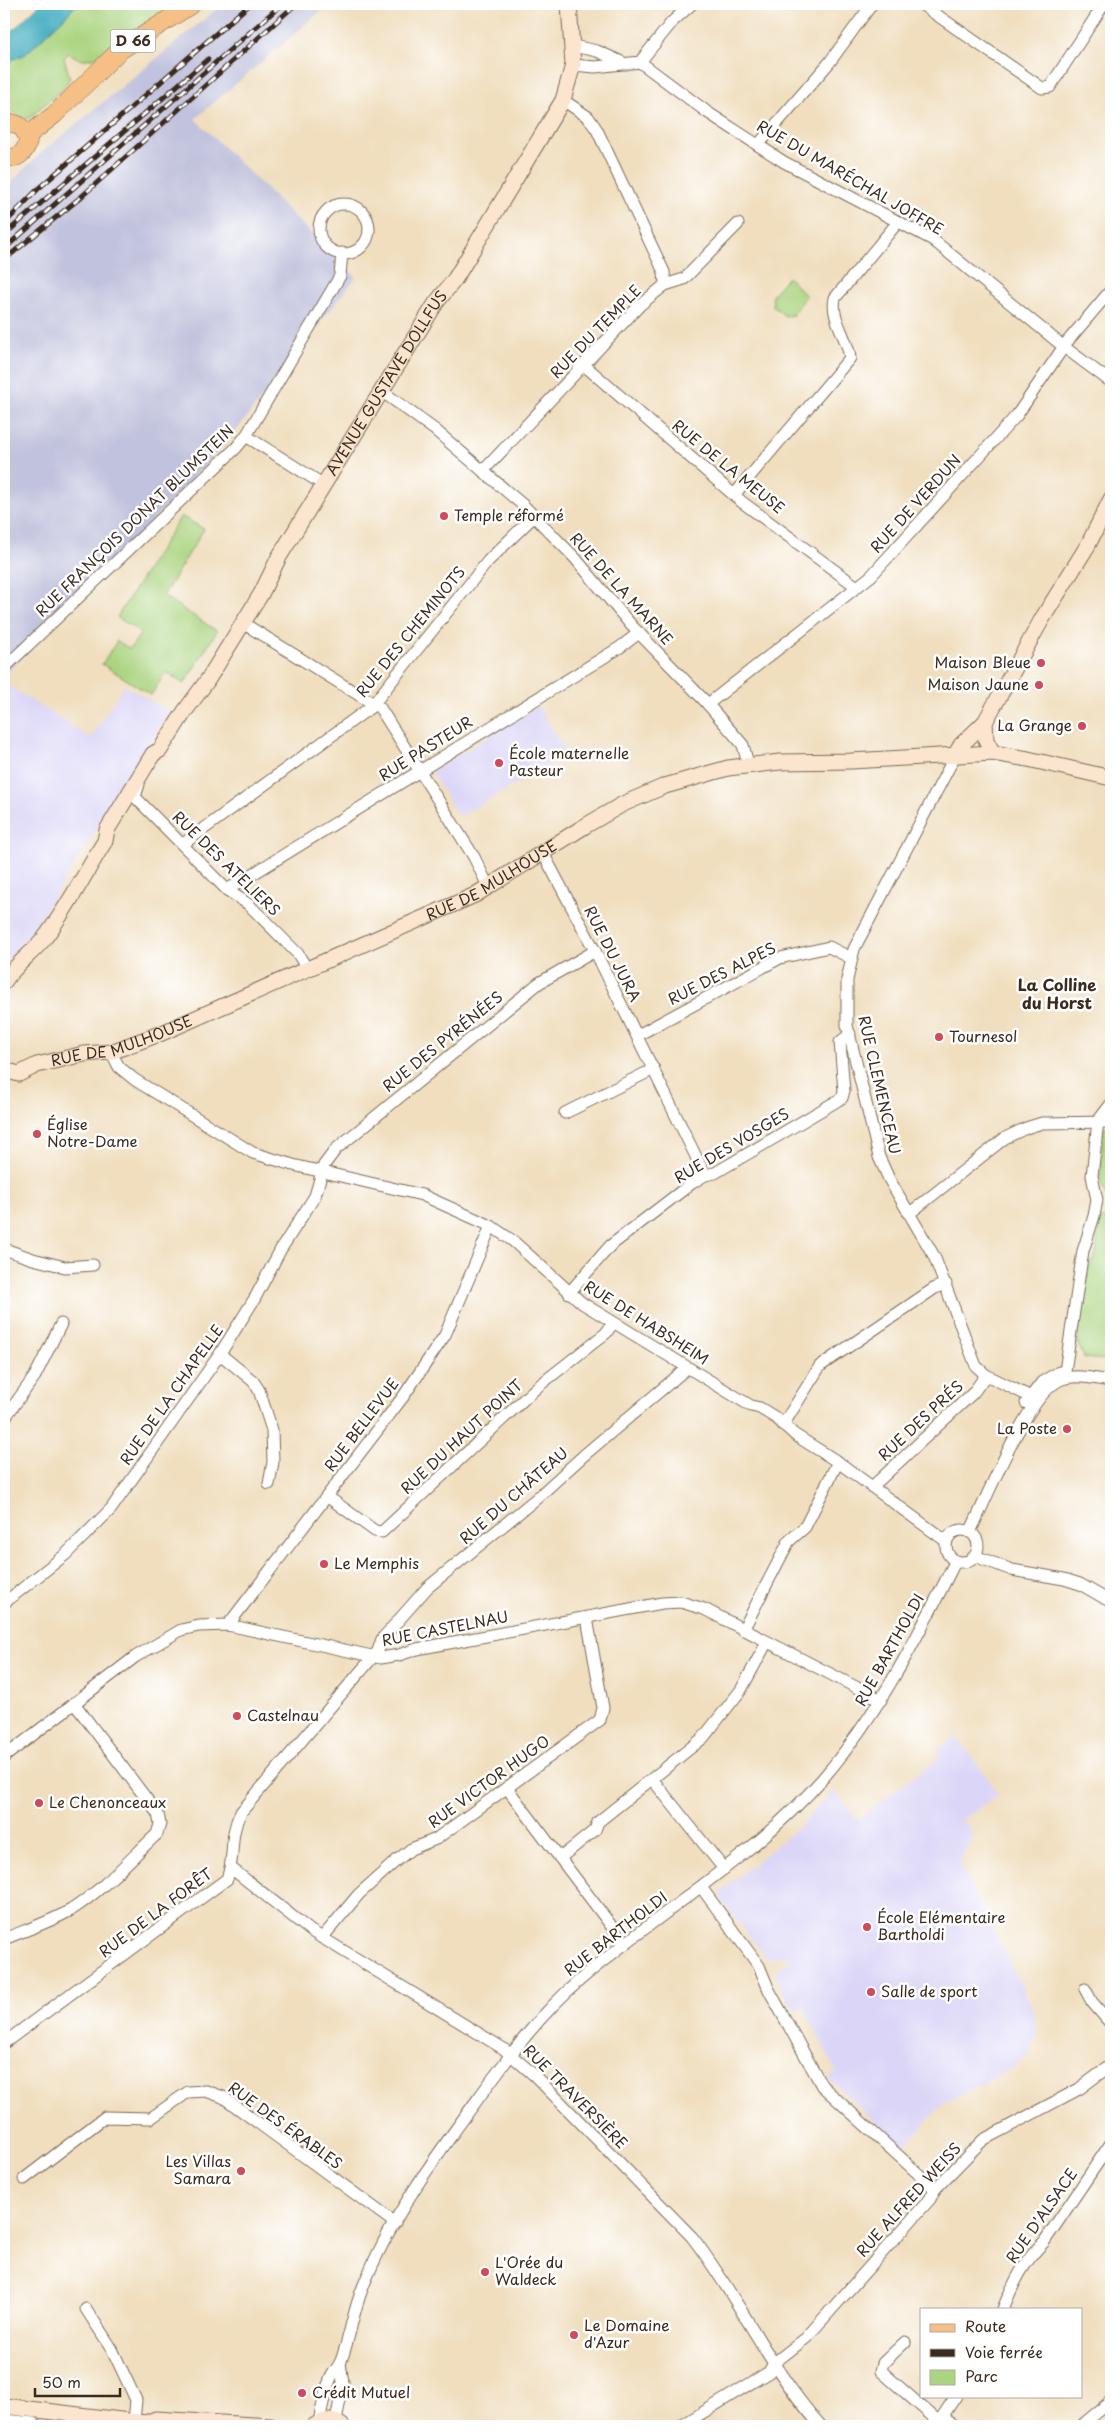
<svg xmlns="http://www.w3.org/2000/svg" width="1115" height="2430" viewBox="0 0 1115 2430" font-family="'Playpen Sans',sans-serif">
  <style>
    .built { fill: #dbd6f7 }
    .industrial { fill: #c1c2dd }
    .green { fill: #abd480; stroke: #737f4f }
    .water { fill: #40acbf; stroke: #3e6b6e }
    .lines { fill: none; stroke-linecap: round; stroke-linejoin: round }
    .street-casing { stroke: #7a6956; stroke-width: 13 }
    .secondary-casing { stroke: #7a6956; stroke-width: 17 }
    .primary-casing { stroke: #7a6956; stroke-width: 19 }
    .street { stroke: #fff; stroke-width: 11 }
    .secondary { stroke: #fbe5cf; stroke-width: 15 }
    .primary { stroke: #f5bf86; stroke-width: 18 }
    .rail-casing { stroke: #3b2a1e; stroke-width: 5 }
    .rail { stroke: #fff; stroke-width: 3; stroke-dasharray: 9; stroke-linecap: butt }
    .poi-dot { fill: #d1495b; stroke: #fff; stroke-width: 2 }
    .labels { text-anchor: middle; stroke-width: 5; stroke-linejoin: round; paint-order: stroke }
    .shield { fill: #fff; stroke: #766a62; stroke-width: 1 }
    .shield-label { font-size: 14px; font-weight: bold; fill: #3b2a1e }
    .street-label { font-size: 15px; fill: #3b2a1e; stroke: #fff }
    .poi-label { font-size: 15px; fill: #3b2a1e; stroke: #fff; text-anchor: start }
    .neighbourhood-label { font-size: 16px; font-weight: bold; fill: #3b2a1e; stroke: #fff }
  </style>
  <rect width="100%" height="100%" fill="#fff"/>
  <filter id="ink" filterUnits="userSpaceOnUse"><feTurbulence type="fractalNoise" baseFrequency=".02" numOctaves="2"/><feDisplacementMap in="SourceGraphic" scale="10" xChannelSelector="R" yChannelSelector="G"/><feConvolveMatrix kernelMatrix="1 2 1 2 8 2 1 2 1" color-interpolation-filters="sRGB"/></filter>
  <filter id="wash" filterUnits="userSpaceOnUse"><feTurbulence type="fractalNoise" baseFrequency=".0096" numOctaves="4" result="noise"/><feDisplacementMap in="SourceGraphic" scale="20" xChannelSelector="R" yChannelSelector="G"/><feGaussianBlur stdDeviation="1.12" result="paint"/><feColorMatrix in="noise" values="0 0 0 0 0 0 0 0 0 0 0 0 0 0 0 0 0 1.4 0 .05"/><feComposite in="paint" operator="in"/></filter>
  <g filter="url(#wash)">
    <rect width="100%" height="100%" fill="#f0debe"/>
    <g class="built">
      <polygon points="4,683 91,738 124,685 170,712 29,936 4,963"/>
      <polygon points="538,706 567,754 459,817 431,772"/>
      <polygon points="955,1736 987,1776 999,1795 962,1820 974,1835 959,1863 1031,2005 1037,2033 1029,2053 1013,2068 943,2104 903,2148 828,2078 836,2073 804,2008 794,2012 775,1975 777,1969 789,1963 786,1955 767,1959 720,1899 720,1892 801,1825 834,1790 857,1820 940,1757 936,1752"/>
    </g>
    <polygon class="industrial" points="223,4 329,4 195,119 356,277 233,435 4,676 4,189 41,153"/>
    <g class="green">
      <polygon points="78,4 182,4 119,41 98,57 81,60 69,53 64,58 70,78 65,87 28,119 16,115 4,105 4,63 26,54"/>
      <polygon points="788,277 806,296 793,315 785,316 773,306 772,295"/>
      <polygon points="181,516 204,529 163,596 217,631 184,684 166,672 151,695 102,664 117,641 130,649 141,633 117,617"/>
      <polygon points="1103,1128 1111,1128 1111,1196 1106,1196 1100,1181"/>
      <polygon points="1100,1219 1111,1219 1111,1361 1084,1358 1077,1341 1087,1272 1096,1254"/>
    </g>
    <polygon class="water" points="40,4 78,4 26,54 4,63 4,39"/>
  </g>
  <g filter="url(#ink)">
    <g class="lines">
      <g class="street-casing">
        <g id="street">
          <polyline points="921,4 1042,88 1050,87 1104,4"/>
          <polyline points="573,46 597,51 626,64"/>
          <polyline points="640,62 707,112 784,162 933,240 1064,347 1111,382"/>
          <polyline points="573,65 595,67 640,62 672,22 692,4"/>
          <polyline points="563,100 588,117 597,130 664,272 665,285"/>
          <polyline points="758,145 829,63 872,4"/>
          <circle cx="344" cy="229" r="25"/>
          <polyline points="584,365 742,502 857,587"/>
          <polyline points="383,392 435,430 524,506 575,558 631,625 704,700 743,745 748,764"/>
          <polyline points="246,436 324,485"/>
          <polyline points="483,471 640,305 665,285 684,279 738,224"/>
          <path d="M734 495 850 358C848 338 830 318 835 298L898 222"/>
          <polyline points="243,623 380,708 474,857 489,888"/>
          <polyline points="4,668 236,448 246,436 340,276 342,253"/>
          <polyline points="708,704 871,576 1017,415 1067,342 1111,290"/>
          <polyline points="956,754 854,949 847,980 847,1025 879,1157 889,1179 934,1256 976,1366 986,1375 1037,1400"/>
          <polyline points="139,784 135,797 227,890 248,904 298,954 307,969"/>
          <polyline points="183,844 371,707 488,561 533,517"/>
          <polyline points="543,853 595,951 705,1175"/>
          <polyline points="227,890 619,648 639,633"/>
          <polyline points="638,1035 780,958 829,947 851,958"/>
          <polyline points="111,1052 119,1067 135,1080 253,1153 293,1165 422,1195 491,1226 513,1241 582,1303 751,1406 760,1408 776,1418 795,1435 838,1462 946,1541"/>
          <polyline points="565,1113 654,1069"/>
          <polyline points="910,1213 1005,1138 1026,1128 1042,1123 1111,1122"/>
          <polyline points="4,1249 33,1259 65,1267 93,1265"/>
          <polyline points="569,1293 610,1246 692,1183 705,1175 715,1173 842,1098 844,1091 840,1042 850,1034"/>
          <polyline points="220,1354 253,1381 259,1390 272,1430 273,1462 269,1484"/>
          <polyline points="1064,1378 1083,1251 1094,1216 1097,1200 1092,1176 1098,1121 1111,1104"/>
          <polyline points="1026,1403 1042,1382 1059,1372"/>
          <polyline points="4,1419 35,1376 61,1324"/>
          <polyline points="783,1425 820,1366 935,1288 946,1284"/>
          <polyline points="873,1486 973,1393 986,1375"/>
          <polyline points="328,1497 375,1531 382,1532 536,1388 606,1333 613,1323"/>
          <circle cx="962" cy="1546" r="16"/>
          <path d="M970 1532C988 1497 1027 1392 1062 1379 1076 1374 1096 1379 1111 1381"/>
          <polyline points="975,1556 1012,1570 1064,1579 1080,1584 1111,1602"/>
          <polyline points="4,1603 65,1555 111,1509 220,1354 255,1298 281,1249 315,1196 324,1165 336,1149 539,983 595,951"/>
          <polyline points="228,1625 403,1397 445,1335 491,1226"/>
          <polyline points="743,1630 789,1541 805,1527 838,1462"/>
          <polyline points="4,1757 135,1657 181,1630 199,1626 228,1625 381,1658 399,1655 417,1649 662,1603 681,1602 704,1609 881,1700"/>
          <polyline points="652,1779 724,1869"/>
          <polyline points="507,1788 625,1944"/>
          <polyline points="560,1858 595,1830 598,1822 703,1738 741,1690 767,1642"/>
          <path d="M231 1868 311 1931 504 2049 534 2075 692 2237C739 2297 769 2369 821 2426"/>
          <polyline points="701,1887 759,1966 769,1990 822,2086 935,2189"/>
          <polyline points="322,1938 359,1894 396,1861 411,1849 436,1839 600,1720 603,1708 587,1618"/>
          <path d="M4 1939C26 1930 50 1922 71 1910 103 1890 130 1859 157 1834L160 1824 158 1814 74 1703"/>
          <polyline points="1085,1989 1092,2002 1111,2024"/>
          <path d="M4 2043 227 1879C236 1855 228 1837 241 1812L378 1651 382 1639 427 1588 537 1498 583 1456 687 1368"/>
          <polyline points="24,2179 105,2117 151,2118 188,2092 206,2091 223,2097 395,2223"/>
          <polyline points="86,2309 112,2349 136,2400 134,2421"/>
          <path d="M1003 2309C1013 2284 1024 2261 1044 2242L1111 2143"/>
          <polyline points="905,2342 883,2363 881,2371 939,2422"/>
          <polyline points="943,2416 955,2426"/>
          <polyline points="4,2420 34,2423 37,2426"/>
          <path d="M319 2422C322 2409 324 2392 330 2380 332 2373 338 2368 341 2361 350 2337 353 2311 363 2287 390 2218 436 2156 480 2096 510 2055 541 2013 580 1980 660 1911 755 1857 824 1777 879 1713 918 1636 955 1562"/>
          <polyline points="336,2422 343,2382 340,2363"/>
          <polyline points="681,2426 769,2372 774,2363 806,2338 930,2199 935,2189 983,2140 1079,2089 1111,2065"/>
          <polyline points="936,2426 956,2396"/>
          <polyline points="1081,2426 1111,2401"/>
        </g>
      </g>
      <g class="secondary-casing">
        <g id="secondary">
          <polyline points="985,722 986,740 993,753"/>
          <polyline points="956,754 961,745 985,722 1042,619 1088,545 1111,499"/>
          <path id="s1" d="M4 982C14 966 30 955 43 940 66 911 85 873 105 841L107 830 153 754 160 750 185 711 207 681 261 594 279 557 436 303 455 279 563 100 573 65 569 4"/>
          <path id="s2" d="M4 1070 19 1074 37 1065 84 1054 111 1052 162 1033 475 895 585 826 623 804 665 786 728 768 780 762 851 761 993 753 1028 759 1111 778"/>
          <polyline points="4,2406 146,2423 156,2419 271,2426"/>
          <path d="M314 2426C323 2419 333 2419 342 2426"/>
        </g>
      </g>
      <g class="primary-casing">
        <g id="primary">
          <path d="M4 124C17 121 26 128 28 141 25 154 16 160 4 157"/>
          <polyline points="27,136 54,115 119,51 192,4"/>
        </g>
      </g>
      <use href="#street" class="street"/>
      <use href="#secondary" class="secondary"/>
      <use href="#primary" class="primary"/>
      <g class="rail-casing">
        <g id="rail">
          <polyline points="4,224 39,188 250,4"/>
          <polyline points="4,235 208,59"/>
          <polyline points="4,249 282,4"/>
          <polyline points="4,260 81,197 296,4"/>
        </g>
      </g>
      <use href="#rail" class="rail"/>
    </g>
  </g>
  <g class="poi-dot">
    <circle cx="444" cy="516" r="5"/>
    <circle cx="1041" cy="663" r="5"/>
    <circle cx="1039" cy="685" r="5"/>
    <circle cx="1082" cy="726" r="5"/>
    <circle cx="499" cy="763" r="5"/>
    <circle cx="939" cy="1037" r="5"/>
    <circle cx="37" cy="1134" r="5"/>
    <circle cx="1067" cy="1429" r="5"/>
    <circle cx="324" cy="1564" r="5"/>
    <circle cx="237" cy="1716" r="5"/>
    <circle cx="39" cy="1803" r="5"/>
    <circle cx="867" cy="1927" r="5"/>
    <circle cx="871" cy="1992" r="5"/>
    <circle cx="241" cy="2171" r="5"/>
    <circle cx="485" cy="2272" r="5"/>
    <circle cx="574" cy="2335" r="5"/>
    <circle cx="302" cy="2393" r="5"/>
  </g>
  <g class="labels">
    <rect class="shield" x="110.5" y="29.5" width="45" height="23" rx="4"/>
    <g class="shield-label">
      <text x="133" y="46">D 66</text>
    </g>
    <g class="street-label">
      <text transform="translate(850 178) rotate(30)" y="5">RUE DU MARÉCHAL JOFFRE</text>
      <text transform="translate(596 332) rotate(-46)" y="5">RUE DU TEMPLE</text>
      <text dy="5" stroke="none"><textPath href="#s1" startOffset="714">AVENUE GUSTAVE DOLLFUS</textPath></text>
      <text transform="translate(728 467) rotate(39)" y="5">RUE DE LA MEUSE</text>
      <text transform="translate(916 504) rotate(-48)" y="5">RUE DE VERDUN</text>
      <text transform="translate(135 521) rotate(-44)" y="5">RUE FRANÇOIS DONAT BLUMSTEIN</text>
      <text transform="translate(621 589) rotate(48)" y="5">RUE DE LA MARNE</text>
      <text transform="translate(411 632) rotate(-51)" y="5">RUE DES CHEMINOTS</text>
      <text transform="translate(426 749) rotate(-32)" y="5">RUE PASTEUR</text>
      <text transform="translate(226 864) rotate(44)" y="5">RUE DES ATELIERS</text>
      <text dy="5" stroke="none"><textPath href="#s2" startOffset="529">RUE DE MULHOUSE</textPath></text>
      <text transform="translate(612 954) rotate(63)" y="5">RUE DU JURA</text>
      <text transform="translate(722 974) rotate(-27)" y="5">RUE DES ALPES</text>
      <text dy="5" stroke="none"><textPath href="#s2" startOffset="124">RUE DE MULHOUSE</textPath></text>
      <text transform="translate(443 1042) rotate(-39)" y="5">RUE DES PYRÉNÉES</text>
      <text transform="translate(879 1085) rotate(77)" y="5">RUE CLEMENCEAU</text>
      <text transform="translate(732 1146) rotate(-31)" y="5">RUE DES VOSGES</text>
      <text transform="translate(646 1323) rotate(32)" y="5">RUE DE HABSHEIM</text>
      <text transform="translate(172 1395) rotate(-55)" y="5">RUE DE LA CHAPELLE</text>
      <text transform="translate(921 1421) rotate(-43)" y="5">RUE DES PRÉS</text>
      <text transform="translate(362 1425) rotate(-53)" y="5">RUE BELLEVUE</text>
      <text transform="translate(462 1437) rotate(-43)" y="5">RUE DU HAUT POINT</text>
      <text transform="translate(514 1496) rotate(-41)" y="5">RUE DU CHÂTEAU</text>
      <text transform="translate(445 1629) rotate(-11)" y="5">RUE CASTELNAU</text>
      <text transform="translate(890 1650) rotate(-61)" y="5">RUE BARTHOLDI</text>
      <text transform="translate(489 1782) rotate(-36)" y="5">RUE VICTOR HUGO</text>
      <text transform="translate(156 1913) rotate(-37)" y="5">RUE DE LA FORÊT</text>
      <text transform="translate(616 1934) rotate(-38)" y="5">RUE BARTHOLDI</text>
      <text transform="translate(575 2097) rotate(45)" y="5">RUE TRAVERSIÈRE</text>
      <text transform="translate(285 2126) rotate(36)" y="5">RUE DES ÉRABLES</text>
      <text transform="translate(909 2200) rotate(-48)" y="5">RUE ALFRED WEISS</text>
      <text transform="translate(1042 2216) rotate(-55)" y="5">RUE D'ALSACE</text>
    </g>
    <g class="poi-label">
      <text x="454" y="521">Temple réformé</text>
      <text x="1031" y="668" text-anchor="end">Maison Bleue</text>
      <text x="1029" y="690" text-anchor="end">Maison Jaune</text>
      <text x="1072" y="731" text-anchor="end">La Grange</text>
      <text x="509" y="759">École maternelle<tspan x="509" dy="17">Pasteur</tspan></text>
      <text x="949" y="1042">Tournesol</text>
      <text x="47" y="1130">Église<tspan x="47" dy="17">Notre-Dame</tspan></text>
      <text x="1057" y="1434" text-anchor="end">La Poste</text>
      <text x="334" y="1569">Le Memphis</text>
      <text x="247" y="1721">Castelnau</text>
      <text x="49" y="1808">Le Chenonceaux</text>
      <text x="877" y="1923">École Elémentaire<tspan x="877" dy="17">Bartholdi</tspan></text>
      <text x="881" y="1997">Salle de sport</text>
      <text x="231" y="2167" text-anchor="end">Les Villas<tspan x="231" dy="17">Samara</tspan></text>
      <text x="495" y="2268">L'Orée du<tspan x="495" dy="17">Waldeck</tspan></text>
      <text x="584" y="2331">Le Domaine<tspan x="584" dy="17">d'Azur</tspan></text>
      <text x="312" y="2398">Crédit Mutuel</text>
    </g>
    <g class="neighbourhood-label">
      <text x="1057" y="991">La Colline<tspan x="1057" dy="18">du Horst</tspan></text>
    </g>
  </g>
  <rect width="1115" height="2430" fill="none" stroke="#fff" stroke-width="20"/>
  <rect x="920" y="2308" width="162" height="90" fill="#ffffff" stroke="#b1aaa5"/>
  <rect x="930" y="2324" width="25" height="8" fill="#f5bf86" stroke="#b1aaa5"/>
  <text x="965" y="2332" font-size="15" fill="#3b2a1e">Route</text>
  <rect x="930" y="2349" width="25" height="8" fill="#3b2a1e" stroke="#b1aaa5"/>
  <text x="965" y="2358" font-size="15" fill="#3b2a1e">Voie ferrée</text>
  <rect x="930" y="2370" width="25" height="15" fill="#abd480" stroke="#b1aaa5"/>
  <text x="965" y="2382" font-size="15" fill="#3b2a1e">Parc</text>
  <path d="M35 2388v8h85v-8" fill="none" stroke="#3b2a1e" stroke-width="2.5"/>
  <text x="42" y="2388" font-size="15" fill="#3b2a1e" stroke="#ffffff" stroke-width="4" paint-order="stroke">50 m</text>
</svg>
